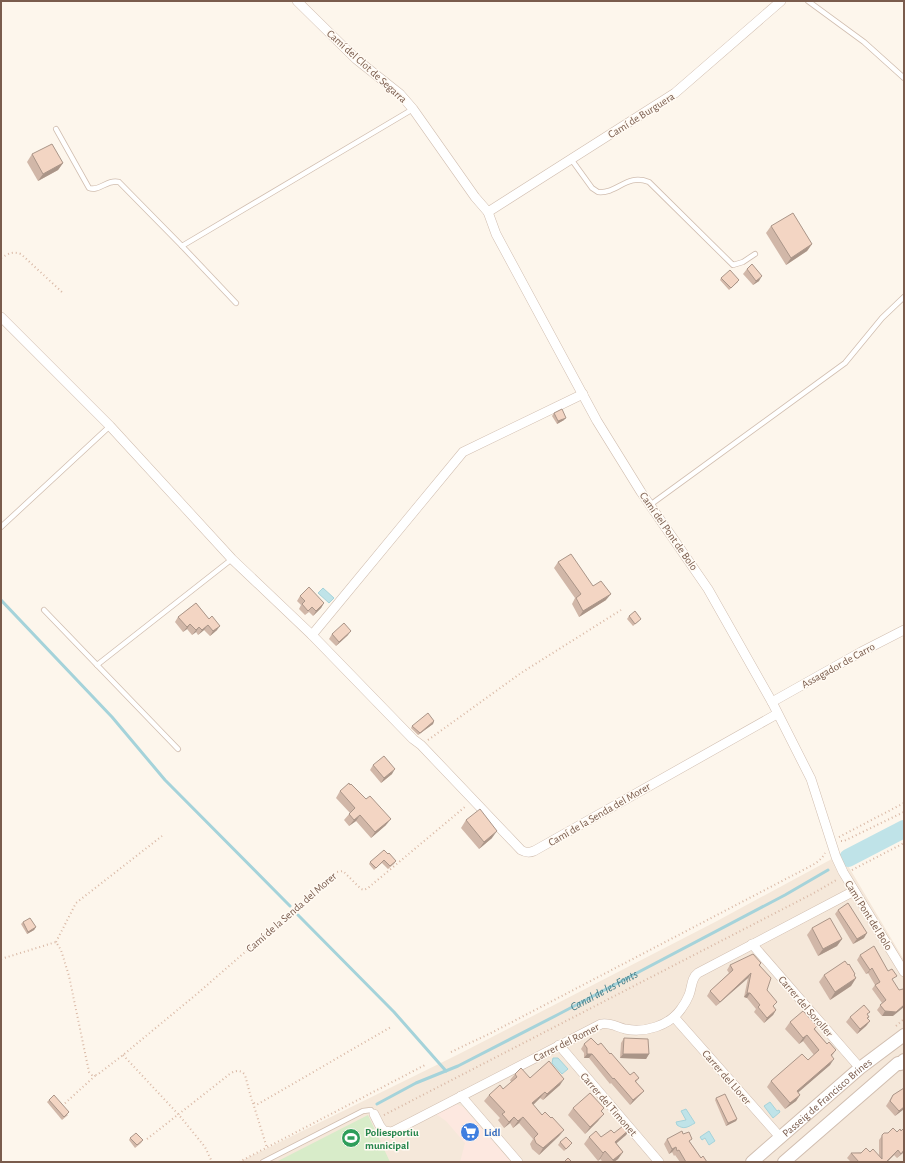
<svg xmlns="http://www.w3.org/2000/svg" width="905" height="1163" viewBox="0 0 905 1163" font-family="'Alegreya Sans',sans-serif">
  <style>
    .residential { fill: #f5e8da }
    .commercial { fill: #fde8e0 }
    .green { fill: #d8ecc9 }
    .water { fill: #bfe3e8; stroke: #a5d3da }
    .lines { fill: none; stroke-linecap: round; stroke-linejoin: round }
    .stream { stroke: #a5d3da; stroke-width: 3 }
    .river { stroke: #bfe3e8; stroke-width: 18 }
    .service-casing { stroke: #d1beb0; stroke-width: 6 }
    .minor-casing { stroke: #d1beb0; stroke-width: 10 }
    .tertiary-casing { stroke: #d1beb0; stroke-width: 14 }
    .path { stroke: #d9b8a5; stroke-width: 2; stroke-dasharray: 1 3; stroke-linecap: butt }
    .service { stroke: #fff; stroke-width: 4.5 }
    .minor { stroke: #fff; stroke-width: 9 }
    .tertiary { stroke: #fff; stroke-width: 12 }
    .wall { fill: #d1b7a8 }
    .shaded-wall { fill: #aa9588 }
    .building { fill: #f3d5c3; stroke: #aa9588 }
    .labels { text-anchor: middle; stroke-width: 3; stroke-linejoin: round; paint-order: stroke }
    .street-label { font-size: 11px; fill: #7a5c4d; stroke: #fffaf3 }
    .leisure-label { font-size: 11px; font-weight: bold; fill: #27864d; stroke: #fffaf3; text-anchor: start }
    .shop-label { font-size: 11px; font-weight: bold; fill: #366cbe; stroke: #fffaf3; text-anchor: start }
    .water-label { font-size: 12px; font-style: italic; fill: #437c86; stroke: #fffaf3 }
  </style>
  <rect width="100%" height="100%" fill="#fdf6ec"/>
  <polygon class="residential" points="841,854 904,960 904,1162 239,1162 457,1055 717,921"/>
  <polygon class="commercial" points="456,1104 463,1107 511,1162 460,1162 465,1143 446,1121 436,1114"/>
  <polygon class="green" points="368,1115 390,1162 276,1162"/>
  <g class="water">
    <polygon points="323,588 334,598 329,603 318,593"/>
    <polygon points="553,1058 558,1058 568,1069 562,1074 552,1063"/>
    <polygon points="770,1102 777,1111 779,1110 780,1112 773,1118 764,1106"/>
    <path d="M686 1109 695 1123C688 1127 684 1130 677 1125L676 1122 686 1120 681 1111Z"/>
    <polygon points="709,1131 715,1141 709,1145 705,1138 702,1140 700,1137"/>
  </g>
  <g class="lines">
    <g class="stream">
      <polyline points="1,600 112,717 165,780 290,906"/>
      <polyline points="298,915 394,1012 446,1071"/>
      <path id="s1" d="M377 1104 416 1083 458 1066 559 1014 785 895 828 870"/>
    </g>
    <polyline class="river" points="848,858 904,829"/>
    <g class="service-casing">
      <g id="service">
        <polyline points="808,1 864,42 904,78"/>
        <path d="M56 129 89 188C99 192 107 179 119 182L182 246 413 109"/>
        <path d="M571 159 592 188 598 192C618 194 626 173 649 182L733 265 743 262 755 254"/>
        <polyline points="182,246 236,303"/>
        <polyline points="650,505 845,363 882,318 904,297"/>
        <polyline points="1,527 110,426"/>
        <polyline points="44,610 178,749"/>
        <polyline points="97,665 232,559"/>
        <polyline points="263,1162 363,1111 371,1110 374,1114"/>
      </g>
    </g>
    <g class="minor-casing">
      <g id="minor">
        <polyline points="297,1 356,59 400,94 413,109 475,197 488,212 496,234 597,421 641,492 708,589 772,702 811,779 836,857 843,872 904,972"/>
        <polyline points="488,212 675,93 781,1"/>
        <path d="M1 317 110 426 232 559 312 635 413 739 421 745 521 850C526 853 529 853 534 851L777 714"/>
        <polyline points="312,635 463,452 583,394"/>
        <polyline points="772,702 861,652 904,630"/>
        <polyline points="752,944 860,1068"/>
        <polyline points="674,1017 780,1137"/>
        <polyline points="559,1045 659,1162"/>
        <polyline points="461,1096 518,1162"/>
        <path d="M374 1114 380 1126 384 1131 392 1132 601 1024C609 1022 617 1027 625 1029 645 1033 669 1026 681 1009 684 1005 687 1000 689 995 692 988 691 978 698 973L854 891"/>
      </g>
    </g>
    <g class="tertiary-casing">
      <g id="tertiary">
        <path id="s2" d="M752 1162 860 1068 904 1035"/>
        <polyline points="784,1162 898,1063 900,1064 904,1060"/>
      </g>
    </g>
    <g class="path">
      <path d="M1 258C8 254 12 251 21 254L63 293"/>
      <polyline points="428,740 521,673 621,610"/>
      <polyline points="839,837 904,803"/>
      <polyline points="841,841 844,841 904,812"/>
      <polyline points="852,870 904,843"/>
      <polyline points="56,942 76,903 162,836"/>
      <polyline points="1,959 56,942 61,950 69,976 89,1072 92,1075 97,1075 123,1055 198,993 337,872 343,871 361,889 364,890 368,888 466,806"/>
      <polyline points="896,1026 904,1019"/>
      <path d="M451 1052 491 1033 805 869C813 865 821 861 825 853"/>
      <polyline points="123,1055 179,1115 205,1147 212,1162"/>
      <polyline points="253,1103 267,1148"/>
      <polyline points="62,1106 96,1075"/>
      <polyline points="384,1115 814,893 838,879"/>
      <path d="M147 1139 231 1073C237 1070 241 1070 245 1075L252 1101 255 1104H258L391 1027"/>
      <polyline points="239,1162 425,1065"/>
    </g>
    <use href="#service" class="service"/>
    <use href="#minor" class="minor"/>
    <use href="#tertiary" class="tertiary"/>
  </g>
  <g class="wall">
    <polygon points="32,154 63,163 58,170 38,181 27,162"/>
    <polygon points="771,226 812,244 807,251 786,265 766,233"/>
    <polygon points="747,269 759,281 753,285 743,274"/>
    <polygon points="721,278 738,282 729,290 720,280"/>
    <polygon points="554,413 564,420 557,424 552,416"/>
    <polygon points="558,562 593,586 606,600 579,617 572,604 575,598 554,568"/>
    <polygon points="300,596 324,603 321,608 313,616 309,612 305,615 299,609 301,605 297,601"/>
    <polygon points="196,603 217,630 210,636 204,630 198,635 196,632 192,635 187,629 183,632 175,622 178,617"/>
    <polygon points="629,616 639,621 633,626 627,619"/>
    <polygon points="332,634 348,635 336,646 329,639"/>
    <polygon points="434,721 433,724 418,735 411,728 412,726"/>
    <polygon points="373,765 392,774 381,783 370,770"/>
    <polygon points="340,791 386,825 371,838 356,821 349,826 344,820 350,813 336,798"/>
    <polygon points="466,820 492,838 479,849 461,828"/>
    <polygon points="388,854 396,861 394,864 388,869 382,863 374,870 369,864 370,862"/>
    <polygon points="838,910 864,938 853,944 835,914"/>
    <polygon points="23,922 36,927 34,930 27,934 21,924"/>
    <polygon points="812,928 842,939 837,946 818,956 807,935"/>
    <polygon points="860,955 893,981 893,1016 882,1016 877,1010 882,1003 872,989 875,985 868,973 866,974 857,960"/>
    <polygon points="761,963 760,965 767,990 774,1007 776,1010 773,1015 764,1023 754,1012 756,1009 747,998 744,997 748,978 716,1006 707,996 710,991 729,973 727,970 730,965"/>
    <polygon points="848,965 856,978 851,986 830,1000 819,982 824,975"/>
    <polygon points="868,1015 869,1017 867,1019 870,1021 866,1026 857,1034 846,1022 850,1017"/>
    <polygon points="790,1022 817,1026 815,1029 827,1044 836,1050 832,1056 830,1065 798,1092 800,1095 796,1101 785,1109 767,1087 771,1081 808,1060 814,1055 803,1041 799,1044 785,1029"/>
    <polygon points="624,1038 649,1054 646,1059 620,1058 621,1043"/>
    <polygon points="584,1044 598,1045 610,1054 630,1075 639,1078 636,1082 644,1091 630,1105 611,1083 610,1084 589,1058 584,1058 584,1053 581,1049"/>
    <polygon points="515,1074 560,1085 543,1100 540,1098 533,1105 542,1115 551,1118 564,1130 559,1136 539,1155 532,1149 530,1144 533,1139 519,1123 513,1128 510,1123 504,1128 498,1120 500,1118 484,1101 489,1095 503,1089 511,1082 510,1080"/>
    <polygon points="904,1088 904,1109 895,1116 886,1106 893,1095"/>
    <polygon points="716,1098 737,1119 736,1121 726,1126 715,1100"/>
    <polygon points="49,1100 68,1115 62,1120 47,1102"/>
    <polygon points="573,1108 604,1108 601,1112 598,1121 585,1134 568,1115"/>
    <polygon points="631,1128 626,1135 616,1143 623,1152 618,1159 614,1162 603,1162 600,1159 598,1161 584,1144 589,1137 601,1137"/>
    <polygon points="884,1133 888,1133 904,1152 897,1158 894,1155 887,1162 851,1162 847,1158 851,1153 870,1152 879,1155 879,1140"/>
    <polygon points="683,1134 690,1142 701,1158 707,1162 680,1162 675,1155 674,1156 672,1152 669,1154 664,1144 667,1139"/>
    <polygon points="130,1138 143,1140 141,1143 135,1148 129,1140"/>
    <polygon points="560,1142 570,1146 564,1151 558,1145"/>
  </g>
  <g class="shaded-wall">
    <polygon points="63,163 58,170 38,181 43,174"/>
    <polygon points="812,244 807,251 786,265 791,258"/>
    <polygon points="762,276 759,281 753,285 756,281"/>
    <polygon points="566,418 564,420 557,424 558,421"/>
    <polygon points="611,594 606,600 579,617 583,611"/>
    <polygon points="324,603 321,608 313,616 316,611"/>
    <polygon points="190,624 187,629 183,632 187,627"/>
    <polygon points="208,625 204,630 198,635 202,630"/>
    <polygon points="220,626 217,630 210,636 213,631"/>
    <polygon points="199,627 196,632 192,635 196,630"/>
    <polygon points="351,631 348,635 336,646 339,642"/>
    <polygon points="434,721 433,724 418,735 420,733"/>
    <polygon points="395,769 392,774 381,783 384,778"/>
    <polygon points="360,815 356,821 349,826 354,820"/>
    <polygon points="391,819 386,825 371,838 375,832"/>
    <polygon points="497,831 492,838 479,849 484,842"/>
    <polygon points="36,927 34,930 27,934 28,932"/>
    <polygon points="867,933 864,938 853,944 857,939"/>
    <polygon points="842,939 837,946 818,956 823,949"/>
    <polygon points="872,968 868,973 866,974"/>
    <polygon points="751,973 748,978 716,1006 720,1002"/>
    <polygon points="856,978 851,986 830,1000 835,992"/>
    <polygon points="747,993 750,993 747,998 744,997"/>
    <polygon points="904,1005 904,1007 893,1016 882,1016 885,1011"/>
    <polygon points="776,1010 773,1015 764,1023 767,1018"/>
    <polygon points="870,1021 866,1026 857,1034 860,1029"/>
    <polygon points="807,1035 803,1041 799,1044 803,1038"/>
    <polygon points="587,1054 592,1054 589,1058 584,1058"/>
    <polygon points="623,1054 649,1054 646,1059 620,1058"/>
    <polygon points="834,1059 830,1065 793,1097 797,1091"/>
    <polygon points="564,1079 560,1085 543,1100 547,1094"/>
    <polygon points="644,1091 630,1105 633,1100"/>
    <polygon points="545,1092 540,1098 528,1110 532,1103"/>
    <polygon points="800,1095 796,1101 785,1109 790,1103"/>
    <polygon points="904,1107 904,1109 895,1116 899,1111"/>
    <polygon points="604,1114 598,1121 585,1134 590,1127"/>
    <polygon points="514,1117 510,1123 504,1128 509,1122"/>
    <polygon points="523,1117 519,1123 513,1128 518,1121"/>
    <polygon points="737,1119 736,1121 726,1126 728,1123"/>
    <polygon points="631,1128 626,1135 610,1149 615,1142"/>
    <polygon points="564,1130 559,1136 539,1155 543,1148"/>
    <polygon points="676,1147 672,1152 669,1154 672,1149"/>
    <polygon points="898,1150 894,1155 887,1162 886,1162"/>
    <polygon points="904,1150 904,1152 897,1158 901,1154"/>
    <polygon points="605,1151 600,1159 598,1161 603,1153"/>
    <polygon points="623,1152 618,1159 614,1162 612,1162 613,1160"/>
  </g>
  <g class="building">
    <polygon points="52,144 63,163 43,174 32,154"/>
    <polygon points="793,213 812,244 791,258 771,226"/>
    <polygon points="752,264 762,276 756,281 747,269"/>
    <polygon points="730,270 739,280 731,288 721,278"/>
    <polygon points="562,409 566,418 558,421 554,413"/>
    <polygon points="571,554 593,586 601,581 611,594 583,611 576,598 581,594 558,562"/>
    <polygon points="309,587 324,603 316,611 312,607 308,611 302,604 305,601 300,596"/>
    <polygon points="196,603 209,619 212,616 220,626 213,631 208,625 202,630 199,627 196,630 190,624 187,627 178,617"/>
    <polygon points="635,611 641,619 635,624 629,616"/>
    <polygon points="344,623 351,631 339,642 332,634"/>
    <polygon points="428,713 434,721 420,733 412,726"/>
    <polygon points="384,756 395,769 384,778 373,765"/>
    <polygon points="349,783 350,785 351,784 366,799 370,796 391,819 375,832 360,815 354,820 349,814 355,808 340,791"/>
    <polygon points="480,809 497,831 484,842 466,820"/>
    <polygon points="384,850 388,854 389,853 396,861 390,866 384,860 376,868 370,862"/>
    <polygon points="848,903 867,933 857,939 838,910"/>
    <polygon points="30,918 36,927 28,932 23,922"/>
    <polygon points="830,918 842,939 823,949 812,928"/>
    <polygon points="874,946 888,971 892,969 897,976 892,979 899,990 903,989 904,990 904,1005 896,1012 885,1011 880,1005 886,1000 875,985 880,982 872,968 870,970 860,955"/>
    <polygon points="753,954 761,963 759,965 771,978 767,990 777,1002 773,1006 776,1010 767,1018 758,1007 760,1005 750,993 747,993 751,973 720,1002 710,991 733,970 730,965"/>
    <polygon points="845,961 848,965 849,964 855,974 854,975 856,978 835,992 824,975"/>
    <polygon points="864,1005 870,1012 867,1014 869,1017 867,1018 870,1021 860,1029 850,1017"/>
    <polygon points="803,1011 817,1026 814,1029 827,1044 829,1042 836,1050 831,1055 834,1059 797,1091 800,1095 790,1103 771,1081 802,1054 808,1060 819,1050 807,1035 803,1038 790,1022"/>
    <polygon points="591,1038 598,1045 601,1043 610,1054 611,1053 630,1075 634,1072 639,1078 635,1081 644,1091 633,1100 614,1078 613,1079 592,1054 587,1054 587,1048 584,1044"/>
    <polygon points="624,1038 648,1039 649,1054 623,1054"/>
    <polygon points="549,1061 564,1079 547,1094 545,1092 532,1103 542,1115 545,1112 551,1118 552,1117 564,1130 543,1148 536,1143 534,1138 538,1134 523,1117 518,1121 514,1117 509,1122 502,1114 505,1112 489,1095 500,1085 503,1089 517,1077 515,1074 521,1068 530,1078"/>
    <polygon points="904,1088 904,1107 899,1111 890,1101 893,1095"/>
    <polygon points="590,1093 604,1108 601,1111 604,1114 590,1127 573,1108"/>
    <polygon points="725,1094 737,1119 728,1123 716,1098"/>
    <polygon points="54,1095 69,1112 64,1117 49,1100"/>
    <polygon points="627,1123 631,1128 615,1142 623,1152 613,1160 605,1151 603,1153 589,1137 596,1131 601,1137 611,1130 614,1133"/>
    <polygon points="893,1128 897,1132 900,1129 901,1131 904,1128 904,1150 901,1154 898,1150 886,1162 859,1162 851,1153 861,1153 866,1148 870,1152 873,1149 882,1159 882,1135 884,1133 888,1133"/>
    <polygon points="682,1131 683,1134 689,1132 692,1139 689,1141 701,1158 703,1156 707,1162 686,1162 679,1150 677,1151 676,1147 672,1149 667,1139"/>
    <polygon points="136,1133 143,1140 137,1145 130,1138"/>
    <polygon points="566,1137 572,1143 566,1149 560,1142"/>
    <polygon points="568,1158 572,1162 564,1162"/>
  </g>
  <defs>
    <g id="supermarket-disc" transform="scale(1)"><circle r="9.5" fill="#3f7fe0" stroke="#fffaf3"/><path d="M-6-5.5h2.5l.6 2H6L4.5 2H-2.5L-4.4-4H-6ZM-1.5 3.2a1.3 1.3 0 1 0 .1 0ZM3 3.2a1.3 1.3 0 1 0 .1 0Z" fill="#fff"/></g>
    <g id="stadium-disc" transform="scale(1)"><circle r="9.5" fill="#2e9e5b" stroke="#fffaf3"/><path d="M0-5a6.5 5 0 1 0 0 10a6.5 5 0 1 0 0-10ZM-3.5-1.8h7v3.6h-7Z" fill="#fff"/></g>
  </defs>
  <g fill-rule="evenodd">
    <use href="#supermarket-disc" x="470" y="1132"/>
    <use href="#stadium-disc" x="351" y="1138"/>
  </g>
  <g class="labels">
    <g class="street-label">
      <text transform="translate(367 66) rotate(42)" y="4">Camí del Clot de Segarra</text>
      <text transform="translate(641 115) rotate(-32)" y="4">Camí de Burguera</text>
      <text transform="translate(669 531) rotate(55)" y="4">Camí del Pont de Bolo</text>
      <text transform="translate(838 665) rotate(-29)" y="4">Assagador de Carro</text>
      <text transform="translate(599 814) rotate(-30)" y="4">Camí de la Senda del Morer</text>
      <text transform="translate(291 912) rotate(-41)" y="4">Camí de la Senda del Morer</text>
      <text transform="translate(869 915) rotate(58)" y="4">Camí Pont del Bolo</text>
      <text transform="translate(806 1006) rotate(49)" y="4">Carrer del Soroller</text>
      <text transform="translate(566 1042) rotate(-27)" y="4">Carrer del Romer</text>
      <text transform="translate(727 1077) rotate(49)" y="4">Carrer del Llorer</text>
      <text dy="4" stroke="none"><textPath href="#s2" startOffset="99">Passeig de Francisco Brines</textPath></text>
      <text transform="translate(609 1104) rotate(49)" y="4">Carrer del Timonet</text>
    </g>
    <g class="leisure-label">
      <text x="365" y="1136">Poliesportiu<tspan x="365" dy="13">municipal</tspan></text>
    </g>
    <g class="shop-label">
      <text x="484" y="1136">Lidl</text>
    </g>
    <g class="water-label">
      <text dy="4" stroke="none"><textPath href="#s1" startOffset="254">Canal de les Fonts</textPath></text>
    </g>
  </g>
  <rect width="905" height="1163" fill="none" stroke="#7a5c4d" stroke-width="4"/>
</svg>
